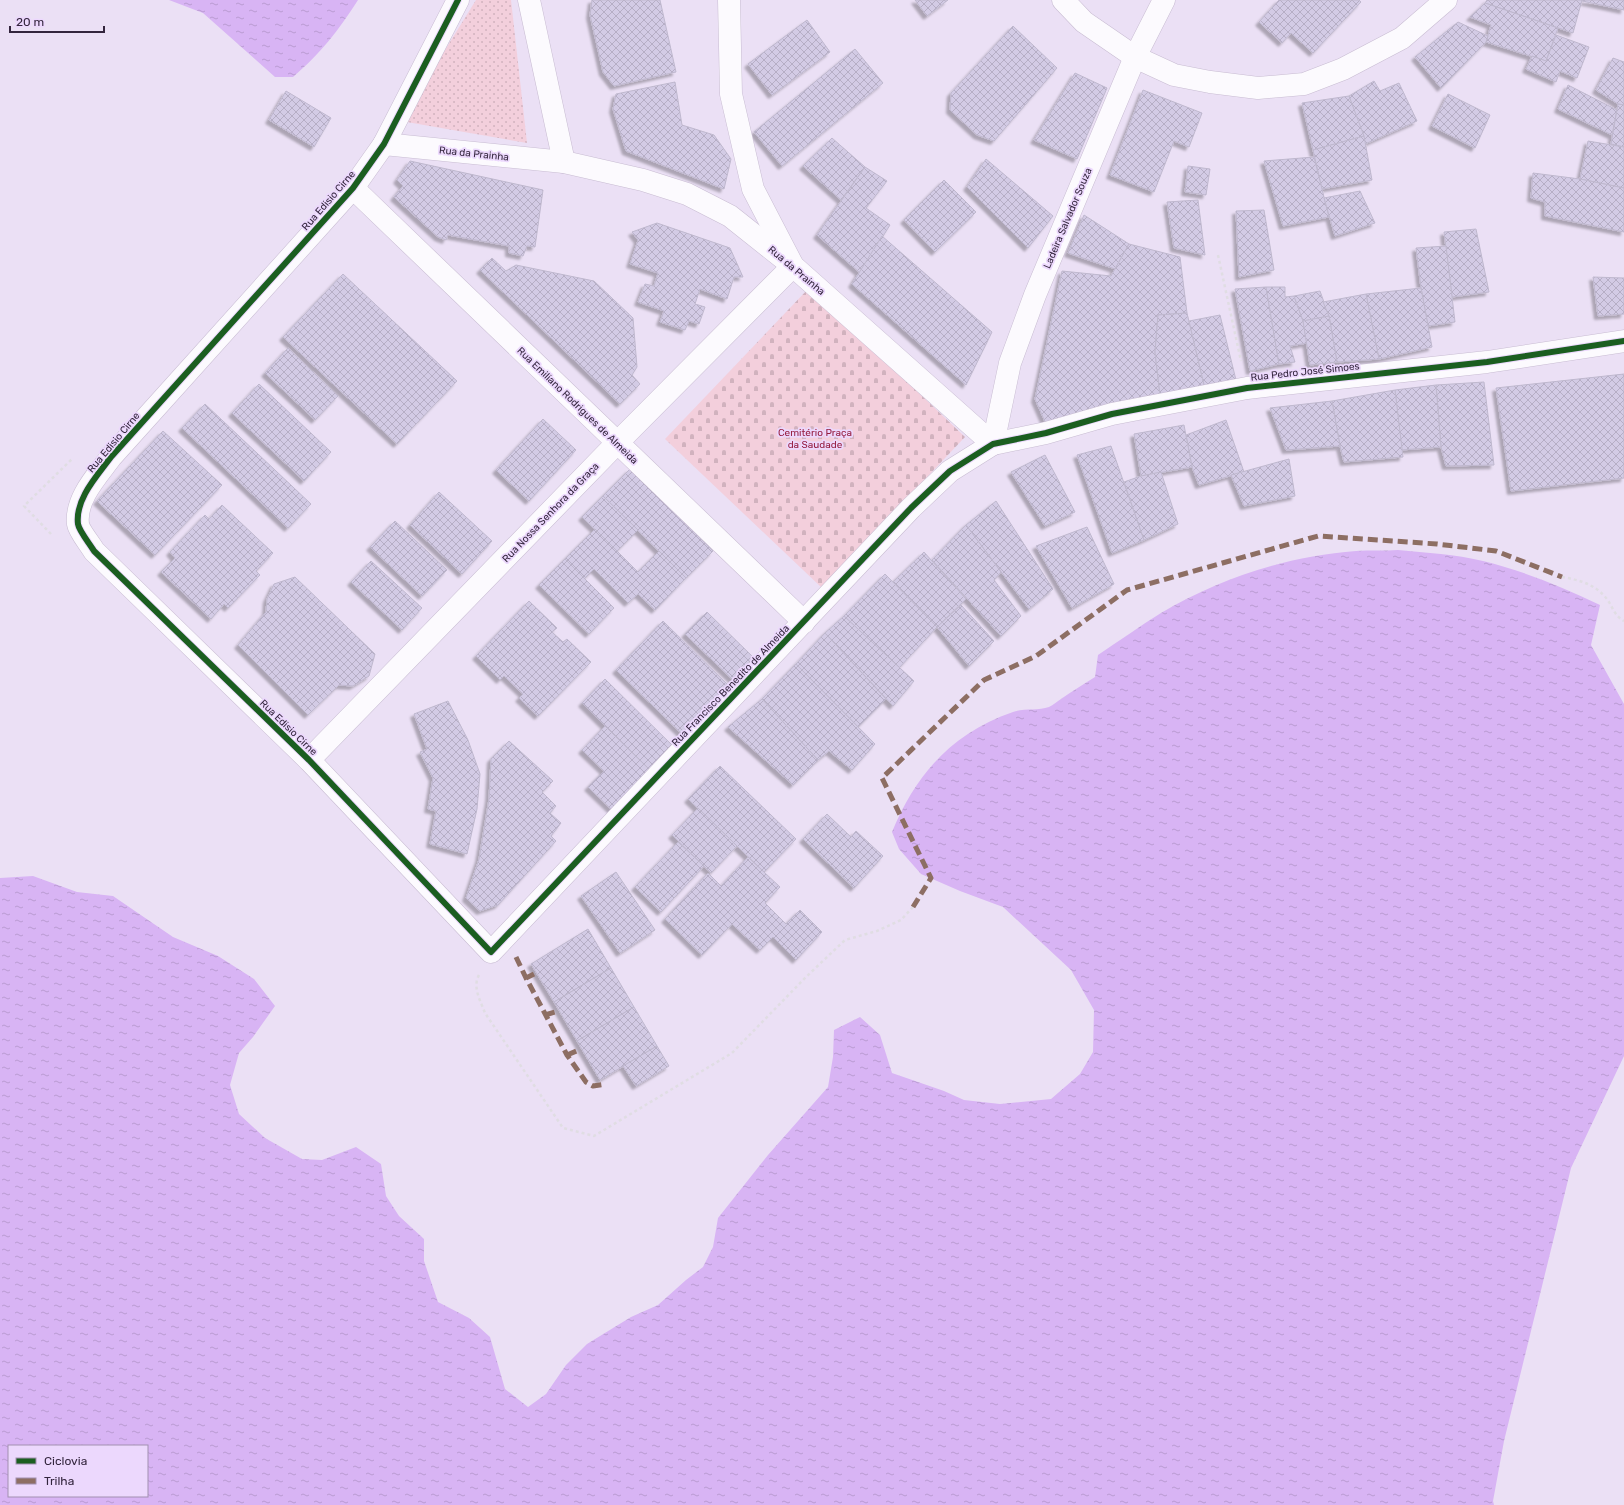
<svg xmlns="http://www.w3.org/2000/svg" width="1624" height="1505" viewBox="0 0 1624 1505" font-family="Rubik,sans-serif">
  <style>
    .grass { fill: url(#grass-dots) }
    .cemetery { fill: url(#cemetery-stones) }
    .water { fill: url(#water-ripples); fill-rule: evenodd }
    .building { fill: url(#building-cross-hatch); stroke: #bfb8ce; filter: url(#shadow) }
    .lines { fill: none; stroke-linecap: round; stroke-linejoin: round }
    .street-casing { stroke: #c8bcd2; stroke-width: 23 }
    .path { stroke: #e0dde3; stroke-width: 2.5; stroke-dasharray: 3 3; stroke-linecap: butt }
    .street { stroke: #fcfafe; stroke-width: 22 }
    .quiet { stroke: #8d6e63; stroke-width: 5; stroke-dasharray: 10 5; stroke-linecap: butt }
    .cycleway-casing { stroke: #ecd8fd; stroke-width: 8 }
    .cycleway { stroke: #1b5e20; stroke-width: 6 }
    .labels { text-anchor: middle; stroke-width: 3.5; stroke-linejoin: round; paint-order: stroke }
    .street-label { font-size: 10px; fill: #33253d; stroke: #ecd8fd }
    .park-label { font-size: 10px; fill: #951c3f; stroke: #ecd8fd }
  </style>
  <defs>
    <pattern id="grass-dots" width="8" height="8" patternUnits="userSpaceOnUse"><rect width="8" height="8" fill="#f3cfdc"/><path d="M2 2h.1M6 6h.1" fill="none" stroke="#d1b2be" stroke-width="1.8" stroke-linecap="round"/></pattern>
    <pattern id="cemetery-stones" width="16" height="16" patternUnits="userSpaceOnUse"><rect width="16" height="16" fill="#f3cfdc"/><path d="M2 7V4a2 2 0 0 1 4 0v3zM10 15v-3a2 2 0 0 1 4 0v3z" fill="#d1b2be"/></pattern>
    <pattern id="water-ripples" width="26" height="14" patternUnits="userSpaceOnUse"><rect width="26" height="14" fill="#d8b4f4"/><path d="M2 4q2-2 4 0t4 0M15 11q2-2 4 0t4 0" fill="none" stroke="#ba9bd2"/></pattern>
    <pattern id="building-cross-hatch" width="8" height="8" patternUnits="userSpaceOnUse"><rect width="8" height="8" fill="#d3cbe5"/><path d="M0 0l8 8M0 8l8-8" fill="none" stroke="#b6aec5"/></pattern>
    <filter id="shadow"><feDropShadow dx="-3.5" dy="3.5" stdDeviation="1" flood-color="#0004"/></filter>
  </defs>
  <rect width="100%" height="100%" fill="#ebe0f5"/>
  <polygon class="grass" points="476,0 511,0 527,143 401,121"/>
  <polygon class="cemetery" points="809,288 965,437 822,588 665,439"/>
  <g class="water">
    <path d="M169 0H358C338 31 321 53 293 77H275L203 13Z"/>
    <path d="M1398 550C1427 553 1455 554 1483 561 1524 571 1562 587 1600 605L1591 645 1624 704V1056L1571 1168 1504 1441 1493 1501 1494 1505H0V878L33 876 77 892 113 896 173 937 218 956 254 979 275 1006 253 1037 239 1053 230 1085 239 1114 265 1138 302 1159 322 1160 356 1147 381 1164 386 1196 399 1216 424 1239V1261L438 1302 469 1318 490 1337 505 1389 528 1407 546 1394 566 1365 587 1344 631 1317 658 1305 686 1280 703 1267 713 1247 718 1218 768 1155 828 1087 833 1057 834 1030 860 1017 880 1035 892 1073 944 1091 964 1100 1000 1104 1051 1099 1080 1074 1093 1052 1094 1010 1071 970 1003 907 960 891 921 874 899 849 892 832C916 774 952 733 1013 712 1024 708 1038 711 1049 707 1053 705 1058 701 1061 699 1072 691 1084 684 1095 677L1098 655C1119 641 1140 626 1161 613 1220 578 1288 556 1356 551 1370 550 1384 551 1398 550ZM9 1446H147V1496H9Z"/>
  </g>
  <g class="building">
    <polygon points="592,0 660,0 676,72 614,86 603,72 590,15"/>
    <polygon points="915,0 948,0 927,16"/>
    <polygon points="1279,0 1359,0 1361,2 1313,53 1291,33 1282,43 1259,22"/>
    <polygon points="1487,0 1582,0 1573,33 1485,3"/>
    <polygon points="1624,0 1624,10 1582,1 1582,0"/>
    <polygon points="1485,3 1558,28 1546,61 1486,42 1491,25 1470,17"/>
    <polygon points="807,20 830,52 772,95 748,64"/>
    <polygon points="1458,22 1488,36 1486,42 1441,88 1415,57"/>
    <polygon points="1013,26 1057,68 994,141 977,135 950,110 951,93"/>
    <polygon points="1556,35 1589,47 1577,78 1560,71 1556,82 1526,69 1532,56 1546,61"/>
    <polygon points="855,49 883,83 782,166 754,132"/>
    <polygon points="1613,58 1624,62 1624,105 1618,104 1596,90"/>
    <polygon points="1075,73 1107,88 1077,159 1034,140"/>
    <polygon points="1374,81 1380,91 1399,83 1417,121 1365,144 1349,96"/>
    <polygon points="675,82 682,125 714,135 731,159 724,189 626,151 613,109 616,94"/>
    <polygon points="1568,85 1617,110 1612,135 1558,109"/>
    <polygon points="1143,90 1202,113 1189,147 1174,141 1154,192 1110,175"/>
    <polygon points="286,91 331,118 314,147 269,120"/>
    <polygon points="1448,94 1490,115 1475,148 1432,126"/>
    <polygon points="1349,96 1364,136 1313,150 1302,103"/>
    <polygon points="1618,104 1624,105 1624,147 1611,144"/>
    <polygon points="1364,136 1372,180 1322,189 1313,150"/>
    <polygon points="832,138 865,167 841,200 803,166"/>
    <polygon points="1588,141 1624,147 1624,188 1580,179"/>
    <polygon points="1314,157 1329,217 1283,226 1264,161"/>
    <polygon points="986,159 1053,216 1028,248 967,187"/>
    <polygon points="410,161 543,190 535,247 527,246 523,256 509,253 509,246 448,235 446,240 438,237 394,197 403,186 397,180"/>
    <polygon points="1188,166 1210,169 1206,195 1185,192"/>
    <polygon points="865,167 887,181 866,208 890,225 860,273 817,235"/>
    <polygon points="1533,173 1580,179 1624,188 1624,232 1545,216 1545,202 1531,198"/>
    <polygon points="944,180 976,212 935,252 904,220"/>
    <polygon points="1360,191 1375,223 1335,236 1324,198"/>
    <polygon points="1198,200 1205,255 1174,248 1167,202"/>
    <polygon points="1264,210 1274,270 1239,277 1236,211"/>
    <polygon points="1084,215 1129,244 1115,269 1068,253"/>
    <polygon points="657,223 730,248 743,277 734,277 727,299 700,289 695,304 705,307 699,324 689,321 685,330 660,322 664,311 638,302 645,284 654,286 658,273 630,264 638,240 632,232"/>
    <polygon points="1476,229 1489,292 1452,297 1444,232"/>
    <polygon points="882,236 992,332 966,385 852,284"/>
    <polygon points="1129,244 1180,257 1187,313 1158,315 1155,352 1160,395 1046,424 1035,399 1062,271 1111,276"/>
    <polygon points="1446,246 1455,322 1428,326 1421,288 1416,248"/>
    <polygon points="492,258 506,271 516,265 594,281 633,318 637,367 632,375 640,384 620,404 480,270"/>
    <polygon points="343,274 457,381 397,444 283,337"/>
    <polygon points="1593,277 1624,278 1624,314 1598,316"/>
    <polygon points="1266,287 1279,364 1250,371 1235,289"/>
    <polygon points="1266,287 1285,287 1285,297 1294,296 1303,321 1307,343 1290,346 1295,362 1279,364"/>
    <polygon points="1421,288 1432,347 1379,359 1366,294"/>
    <polygon points="1320,291 1329,316 1303,321 1294,296"/>
    <polygon points="1366,294 1379,359 1337,362 1329,316 1323,302"/>
    <polygon points="1187,313 1205,389 1160,395 1155,352 1158,315"/>
    <polygon points="1220,315 1236,380 1205,389 1189,321"/>
    <polygon points="1329,316 1337,362 1310,365 1303,321"/>
    <polygon points="288,348 338,396 315,420 265,373"/>
    <polygon points="1624,374 1624,478 1511,491 1496,388"/>
    <polygon points="1484,382 1494,465 1446,466 1441,447 1436,385"/>
    <polygon points="259,384 331,452 304,481 232,413"/>
    <polygon points="1436,385 1441,447 1401,450 1395,390"/>
    <polygon points="1395,390 1403,457 1344,462 1340,446 1332,401"/>
    <polygon points="1332,401 1340,446 1286,450 1270,408"/>
    <polygon points="205,404 311,504 288,528 182,428"/>
    <polygon points="543,419 576,450 529,501 496,470"/>
    <polygon points="1226,420 1244,472 1199,485 1192,467 1186,435"/>
    <polygon points="1184,425 1192,467 1141,476 1134,434"/>
    <polygon points="163,431 222,485 155,555 97,501"/>
    <polygon points="1111,446 1144,540 1112,553 1077,455"/>
    <polygon points="1045,455 1075,512 1045,526 1011,472"/>
    <polygon points="1289,459 1295,496 1244,506 1231,475"/>
    <polygon points="630,469 713,551 686,578 603,496"/>
    <polygon points="1161,472 1178,524 1144,540 1124,482 1141,476"/>
    <polygon points="439,492 492,541 462,574 410,525"/>
    <polygon points="603,496 638,530 617,551 582,517"/>
    <polygon points="996,501 1053,589 1029,609 966,525"/>
    <polygon points="222,505 273,553 256,571 260,575 228,608 224,604 211,619 161,572 175,558 170,552 205,515 209,519"/>
    <polygon points="395,521 447,570 422,596 370,547"/>
    <polygon points="966,525 1001,572 994,580 1021,616 1001,636 932,560"/>
    <polygon points="1087,527 1114,584 1072,608 1036,546"/>
    <polygon points="595,529 638,572 659,551 686,578 655,610 638,594 628,603 594,569 584,579 565,559"/>
    <polygon points="924,552 966,599 937,627 893,582"/>
    <polygon points="565,559 614,608 589,634 539,585"/>
    <polygon points="371,561 422,608 402,630 351,582"/>
    <polygon points="885,574 937,627 899,668 844,616"/>
    <polygon points="295,577 375,654 369,676 353,686 339,685 308,715 238,645 266,612 267,599 274,584"/>
    <polygon points="529,601 557,628 552,632 563,642 567,639 591,662 538,716 519,698 523,694 504,676 500,680 476,656"/>
    <polygon points="961,605 994,641 969,666 937,627"/>
    <polygon points="707,612 754,658 733,680 685,634"/>
    <polygon points="844,616 914,681 893,706 825,633"/>
    <polygon points="663,621 730,687 683,735 616,670"/>
    <polygon points="825,633 886,699 858,727 796,664"/>
    <polygon points="796,664 875,744 852,770 829,751 818,760 762,699"/>
    <polygon points="605,679 675,748 652,772 582,703"/>
    <polygon points="762,699 818,760 793,785 728,727"/>
    <polygon points="448,701 468,740 480,774 477,809 467,854 430,844 436,811 428,809 433,778 420,752 427,749 414,714"/>
    <polygon points="605,726 652,772 613,811 588,787 604,771 582,750"/>
    <polygon points="509,741 553,781 542,792 556,806 550,813 561,823 551,836 556,841 498,905 480,911 466,898 479,859 489,799 491,759"/>
    <polygon points="720,766 796,839 764,872 688,799"/>
    <polygon points="698,808 737,846 711,873 672,835"/>
    <polygon points="827,814 851,837 856,831 883,856 854,888 803,839"/>
    <polygon points="678,842 704,866 661,912 635,887"/>
    <polygon points="748,857 780,887 765,903 786,924 800,910 822,932 796,960 773,937 760,950 732,924 702,955 665,919 708,873 721,886"/>
    <polygon points="616,872 655,930 620,953 581,896"/>
    <polygon points="588,929 611,968 554,1002 531,964"/>
    <polygon points="611,968 634,1007 577,1041 554,1002"/>
    <polygon points="634,1007 657,1046 600,1080 577,1041"/>
    <polygon points="657,1046 669,1066 636,1086 623,1066"/>
  </g>
  <g class="lines">
    <g class="street-casing">
      <g id="street">
        <path d="M458 0 384 144 353 188 111 457C97 476 75 499 78 524 79 531 90 544 94 551L309 760 491 952 911 508 950 471 993 444 1046 433 1112 414 1247 388 1487 362 1624 341"/>
        <polyline points="529,0 564,162"/>
        <polyline points="1063,0 1084,22 1135,57 1174,75 1210,82 1258,88 1304,84 1343,69 1402,38 1446,0"/>
        <polyline points="384,144 564,162 643,180 687,194 730,216 793,266 993,444"/>
        <polyline points="353,188 804,622"/>
        <polyline points="993,444 1010,363 1035,295 1135,57 1164,0"/>
        <polyline points="309,760 617,443 793,266 753,189 731,94 729,0"/>
      </g>
    </g>
    <g class="path">
      <polyline points="1218,255 1241,361"/>
      <polyline points="51,534 24,506 73,458"/>
      <path d="M1562 577C1580 580 1598 585 1609 602 1613 609 1616 617 1624 621"/>
      <path d="M479 975C472 987 481 1002 485 1013L563 1128 594 1136 732 1053 806 977 845 940 877 931 901 920 913 907"/>
    </g>
    <use href="#street" class="street"/>
    <g class="quiet">
      <polyline points="913,907 931,878 882,778 984,680 1036,656 1127,590 1318,536 1437,544 1496,551 1562,577"/>
      <polyline points="516,957 526,978 567,1055 586,1082 593,1086 606,1084"/>
      <polyline points="526,978 534,974"/>
      <polyline points="545,1015 555,1012"/>
      <polyline points="567,1055 579,1050"/>
    </g>
    <g class="cycleway-casing">
      <path id="cycleway" d="M458 0 384 144 353 188 111 457C97 476 75 499 78 524 79 531 90 544 94 551L309 760 491 952 911 508 950 471 993 444 1046 433 1112 414 1247 388 1487 362 1624 341"/>
    </g>
    <use href="#cycleway" class="cycleway"/>
  </g>
  <g class="labels">
    <g class="street-label">
      <text transform="translate(474 153) rotate(6)" y="4">Rua da Prainha</text>
      <text transform="translate(328 200) rotate(-49)" y="4">Rua Edisio Cirne</text>
      <text transform="translate(1067 218) rotate(-67)" y="4">Ladeira Salvador Souza</text>
      <text transform="translate(797 270) rotate(40)" y="4">Rua da Prainha</text>
      <text transform="translate(1305 371) rotate(-6)" y="4">Rua Pedro José Simoes</text>
      <text transform="translate(578 405) rotate(44)" y="4">Rua Emiliano Rodrigues de Almeida</text>
      <text transform="translate(113 442) rotate(-50)" y="4">Rua Edisio Cirne</text>
      <text transform="translate(550 512) rotate(-46)" y="4">Rua Nossa Senhora da Graça</text>
      <text transform="translate(730 685) rotate(-46)" y="4">Rua Francisco Benedito de Almeida</text>
      <text transform="translate(289 727) rotate(44)" y="4">Rua Edisio Cirne</text>
    </g>
    <g class="park-label">
      <text x="815" y="436">Cemitério Praça<tspan x="815" dy="12">da Saudade</tspan></text>
    </g>
  </g>
  <rect x="8" y="1445" width="140" height="52" fill="#ecd8fd" stroke="#a290b0"/>
  <rect x="16" y="1458" width="20" height="6" fill="#1b5e20" stroke="#a290b0"/>
  <text x="44" y="1465" font-size="12" fill="#33253d">Ciclovia</text>
  <rect x="16" y="1478" width="20" height="6" fill="#8d6e63" stroke="#a290b0"/>
  <text x="44" y="1485" font-size="12" fill="#33253d">Trilha</text>
  <path d="M10 26v6h94v-6" fill="none" stroke="#33253d" stroke-width="2"/>
  <text x="16" y="26" font-size="12" fill="#33253d" stroke="#ecd8fd" stroke-width="3" paint-order="stroke">20 m</text>
</svg>
